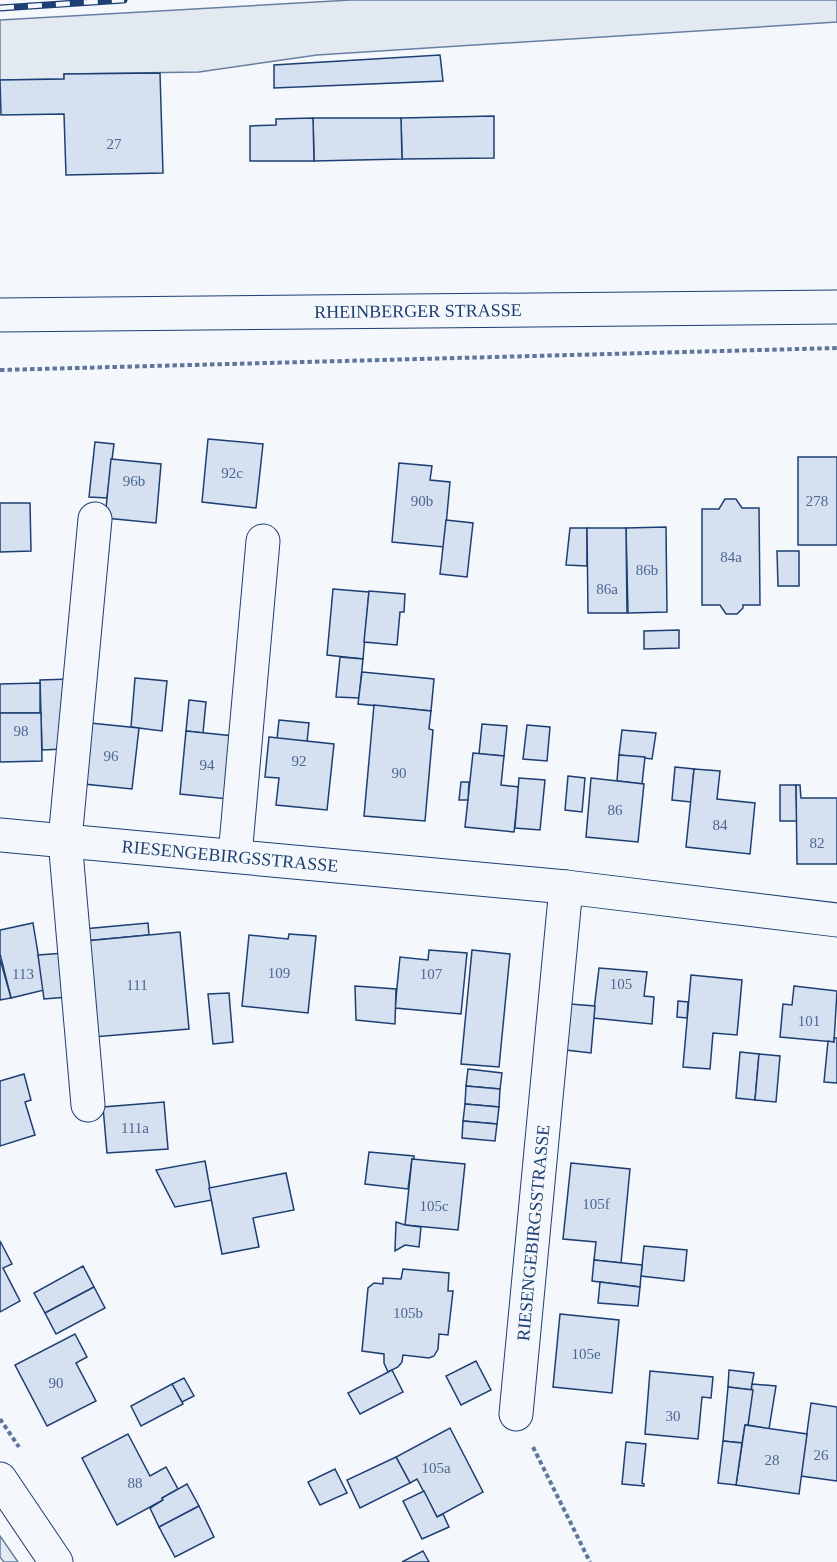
<svg xmlns="http://www.w3.org/2000/svg" width="837" height="1562" viewBox="0 0 837 1562" font-family="Georgia,serif">
  <style>
    .green { fill: #e3e9f0; stroke: #687fa3; stroke-width: 1.5 }
    .building { fill: #d5e0f0; stroke: #1d3f73; stroke-width: 1.5 }
    .lines { fill: none; stroke-linecap: round; stroke-linejoin: round }
    .minor-casing { stroke: #1d3f73; stroke-width: 35 }
    .major-casing { stroke: #1d3f73; stroke-width: 35 }
    .path { stroke: #5e769c; stroke-width: 4; stroke-dasharray: 4.5 3; stroke-linecap: butt }
    .minor { stroke: #f4f7fb; stroke-width: 33 }
    .major { stroke: #f4f7fb; stroke-width: 33 }
    .rail-casing { stroke: #1d3f73; stroke-width: 7 }
    .rail { stroke: #f4f7fb; stroke-width: 4.5; stroke-dasharray: 14; stroke-linecap: butt }
    .labels { text-anchor: middle; stroke-width: 4.5; stroke-linejoin: round; paint-order: stroke }
    .number-label { font-size: 15px; fill: #4b6792 }
    .street-label { font-size: 18px; fill: #1d3f73; stroke: #f4f7fb }
  </style>
  <rect width="100%" height="100%" fill="#f4f7fb"/>
  <g class="green">
    <polygon points="351,0 837,0 837,22 317,55 199,72 64,74 64,79 0,80 0,20"/>
    <polygon points="0,1536 18,1562 4,1562 0,1557"/>
  </g>
  <g class="building">
    <polygon points="440,55 443,81 274,88 274,65"/>
    <polygon points="160,73 163,173 66,175 64,114 1,115 0,80 64,79 64,74"/>
    <polygon points="494,116 494,158 402,159 401,118"/>
    <polygon points="313,118 401,118 402,159 314,161"/>
    <polygon points="313,118 314,161 250,161 250,126 276,125 276,119"/>
    <polygon points="208,439 263,444 256,508 202,502"/>
    <polygon points="95,442 114,444 107,498 89,497"/>
    <rect x="798" y="457" width="39" height="88"/>
    <polygon points="111,459 161,464 156,523 105,518"/>
    <polygon points="399,463 432,466 430,480 450,482 444,547 392,542"/>
    <polygon points="725,499 736,499 742,508 759,508 760,605 743,605 743,608 737,614 726,614 720,605 702,605 702,509 719,509"/>
    <polygon points="0,503 30,503 31,551 0,552"/>
    <polygon points="446,520 473,523 467,577 440,574"/>
    <polygon points="666,527 667,612 628,613 626,528"/>
    <polygon points="570,528 587,528 587,566 566,565"/>
    <polygon points="587,528 626,528 627,613 588,613"/>
    <polygon points="777,551 799,551 799,586 778,586"/>
    <polygon points="333,589 369,592 363,659 327,655"/>
    <polygon points="369,591 405,594 404,612 400,612 397,645 364,642"/>
    <polygon points="679,630 679,648 644,649 644,631"/>
    <polygon points="340,657 363,659 359,698 336,697"/>
    <polygon points="362,672 434,679 431,711 358,704"/>
    <polygon points="135,678 167,681 162,731 131,727"/>
    <polygon points="70,679 64,749 42,750 40,680"/>
    <polygon points="40,683 40,713 0,713 0,684"/>
    <polygon points="189,700 206,702 203,733 186,731"/>
    <polygon points="374,705 431,711 429,729 433,730 425,821 364,816"/>
    <polygon points="0,713 41,713 42,761 0,762"/>
    <polygon points="279,720 309,723 307,742 277,739"/>
    <polygon points="90,723 139,728 132,789 84,784"/>
    <polygon points="482,724 507,726 504,756 479,754"/>
    <polygon points="527,725 550,727 547,761 523,759"/>
    <polygon points="622,730 656,733 652,759 619,755"/>
    <polygon points="186,731 234,736 228,799 180,794"/>
    <polygon points="269,737 334,744 327,810 276,805 279,778 265,777"/>
    <polygon points="473,753 504,756 501,785 519,787 514,832 465,827"/>
    <polygon points="619,755 645,757 642,784 617,781"/>
    <polygon points="675,767 694,769 691,802 672,800"/>
    <polygon points="694,769 720,771 717,799 755,803 750,854 686,847"/>
    <polygon points="568,776 585,778 582,812 565,810"/>
    <polygon points="519,778 545,780 540,830 515,828"/>
    <polygon points="591,778 644,784 638,842 586,837"/>
    <polygon points="461,782 469,782 468,800 459,800"/>
    <polygon points="780,785 796,785 797,821 780,821"/>
    <polygon points="796,785 800,785 801,798 837,798 837,864 797,864"/>
    <polygon points="33,923 44,990 11,998 0,954 0,930"/>
    <polygon points="148,923 149,935 85,941 83,929"/>
    <polygon points="180,932 189,1029 93,1037 85,941"/>
    <polygon points="289,934 316,936 308,1013 242,1006 249,935 288,939"/>
    <polygon points="429,950 467,953 461,1014 395,1008 400,957 428,960"/>
    <polygon points="472,950 510,954 499,1067 461,1064"/>
    <polygon points="65,953 68,997 44,999 38,955"/>
    <polygon points="0,959 11,998 0,1000"/>
    <polygon points="599,968 647,972 644,996 654,997 652,1024 593,1018"/>
    <polygon points="691,975 742,980 737,1035 713,1033 710,1069 683,1067"/>
    <polygon points="355,986 396,989 395,1024 356,1020"/>
    <polygon points="794,986 837,991 834,1042 780,1037 783,1004 792,1005"/>
    <polygon points="229,993 233,1042 213,1044 208,994"/>
    <polygon points="678,1001 688,1002 687,1018 677,1017"/>
    <polygon points="570,1004 595,1006 591,1053 566,1050"/>
    <polygon points="834,1038 837,1038 837,1083 824,1082 828,1041 834,1042"/>
    <polygon points="740,1052 759,1054 755,1100 736,1098"/>
    <polygon points="759,1054 780,1056 776,1102 755,1100"/>
    <polygon points="468,1069 502,1073 500,1089 466,1086"/>
    <polygon points="24,1074 31,1100 25,1102 35,1135 0,1146 0,1081"/>
    <polygon points="466,1086 500,1089 499,1107 465,1104"/>
    <polygon points="164,1102 168,1149 107,1153 103,1107"/>
    <polygon points="465,1104 499,1107 497,1124 463,1121"/>
    <polygon points="463,1121 497,1124 495,1141 462,1138"/>
    <polygon points="369,1152 414,1156 414,1160 412,1159 408,1189 365,1184"/>
    <polygon points="412,1159 465,1164 458,1230 405,1225"/>
    <polygon points="205,1161 212,1200 175,1207 156,1170"/>
    <polygon points="571,1163 630,1169 621,1263 594,1260 596,1242 563,1239"/>
    <polygon points="286,1173 294,1210 253,1218 259,1247 222,1254 209,1188"/>
    <polygon points="396,1222 405,1225 421,1227 419,1247 405,1245 395,1251"/>
    <polygon points="0,1241 12,1264 3,1268 20,1301 0,1312"/>
    <polygon points="644,1246 687,1250 684,1281 641,1276"/>
    <polygon points="594,1260 642,1265 640,1287 592,1281"/>
    <polygon points="83,1266 94,1287 45,1313 34,1293"/>
    <polygon points="403,1269 449,1273 448,1291 453,1291 448,1335 439,1334 438,1349 434,1356 429,1358 403,1355 402,1362 398,1367 388,1372 384,1363 384,1354 362,1351 368,1288 374,1283 383,1284 383,1278 401,1279"/>
    <polygon points="600,1282 640,1287 638,1306 598,1303"/>
    <polygon points="94,1287 105,1308 56,1334 45,1313"/>
    <polygon points="560,1314 619,1320 612,1393 553,1387"/>
    <polygon points="75,1334 87,1357 76,1363 96,1401 47,1426 15,1365"/>
    <polygon points="476,1361 491,1390 461,1405 446,1376"/>
    <polygon points="392,1370 403,1392 360,1414 348,1393"/>
    <polygon points="729,1370 754,1373 751,1390 728,1387"/>
    <polygon points="650,1371 713,1377 711,1398 702,1397 698,1439 645,1434"/>
    <polygon points="184,1378 194,1396 182,1402 172,1384"/>
    <polygon points="172,1384 183,1404 141,1426 131,1406"/>
    <polygon points="752,1384 776,1386 769,1429 748,1425"/>
    <polygon points="728,1387 753,1390 748,1425 745,1425 742,1443 723,1441"/>
    <polygon points="811,1403 837,1407 837,1481 801,1476"/>
    <polygon points="745,1425 807,1434 799,1494 736,1485"/>
    <polygon points="450,1428 483,1492 437,1517 417,1479 410,1483 396,1457"/>
    <polygon points="128,1434 150,1476 166,1467 178,1489 162,1498 163,1500 117,1525 82,1458"/>
    <polygon points="723,1441 742,1443 736,1485 718,1483"/>
    <polygon points="626,1442 646,1444 642,1483 644,1484 644,1486 622,1484"/>
    <polygon points="396,1457 410,1483 360,1508 347,1480"/>
    <polygon points="335,1469 347,1493 320,1505 308,1482"/>
    <polygon points="187,1484 199,1506 159,1527 150,1508 163,1500 162,1498"/>
    <polygon points="424,1491 437,1517 443,1514 449,1527 422,1539 403,1501"/>
    <polygon points="199,1506 214,1537 175,1557 159,1527"/>
    <polygon points="423,1551 429,1562 402,1562"/>
  </g>
  <g class="lines">
    <g class="minor-casing">
      <g id="minor">
        <path id="s1" d="M0 835 566 887 837 920"/>
        <polyline points="235,856 263,541"/>
        <polyline points="88,1105 65,840 95,519"/>
        <path id="s2" d="M516 1414 566 887"/>
        <polyline points="0,1479 56,1562"/>
      </g>
    </g>
    <g class="major-casing">
      <g id="major">
        <path id="s3" d="M0 315 837 307"/>
      </g>
    </g>
    <g class="path">
      <polyline points="0,370 837,348"/>
      <polyline points="0,1419 19,1447"/>
      <polyline points="533,1447 590,1562"/>
    </g>
    <use href="#minor" class="minor"/>
    <use href="#major" class="major"/>
    <g class="rail-casing">
      <polyline id="rail" points="0,8 124,0"/>
    </g>
    <use href="#rail" class="rail"/>
  </g>
  <g class="labels">
    <g class="number-label">
      <text x="114" y="149">27</text>
      <text x="232" y="478">92c</text>
      <text x="134" y="486">96b</text>
      <text x="422" y="506">90b</text>
      <text x="817" y="506">278</text>
      <text x="731" y="562">84a</text>
      <text x="647" y="575">86b</text>
      <text x="607" y="594">86a</text>
      <text x="21" y="736">98</text>
      <text x="111" y="761">96</text>
      <text x="299" y="766">92</text>
      <text x="207" y="770">94</text>
      <text x="399" y="778">90</text>
      <text x="615" y="815">86</text>
      <text x="720" y="830">84</text>
      <text x="817" y="848">82</text>
      <text x="279" y="978">109</text>
      <text x="23" y="979">113</text>
      <text x="431" y="979">107</text>
      <text x="621" y="989">105</text>
      <text x="137" y="990">111</text>
      <text x="809" y="1026">101</text>
      <text x="135" y="1133">111a</text>
      <text x="596" y="1209">105f</text>
      <text x="434" y="1211">105c</text>
      <text x="408" y="1318">105b</text>
      <text x="586" y="1359">105e</text>
      <text x="56" y="1388">90</text>
      <text x="673" y="1421">30</text>
      <text x="821" y="1460">26</text>
      <text x="772" y="1465">28</text>
      <text x="436" y="1473">105a</text>
      <text x="135" y="1488">88</text>
    </g>
    <g class="street-label">
      <text dy="6" stroke="none"><textPath href="#s3" startOffset="418">RHEINBERGER STRASSE</textPath></text>
      <text dy="6" stroke="none"><textPath href="#s1" startOffset="231">RIESENGEBIRGSSTRASSE</textPath></text>
      <text dy="6" stroke="none"><textPath href="#s2" startOffset="182">RIESENGEBIRGSSTRASSE</textPath></text>
    </g>
  </g>
</svg>
